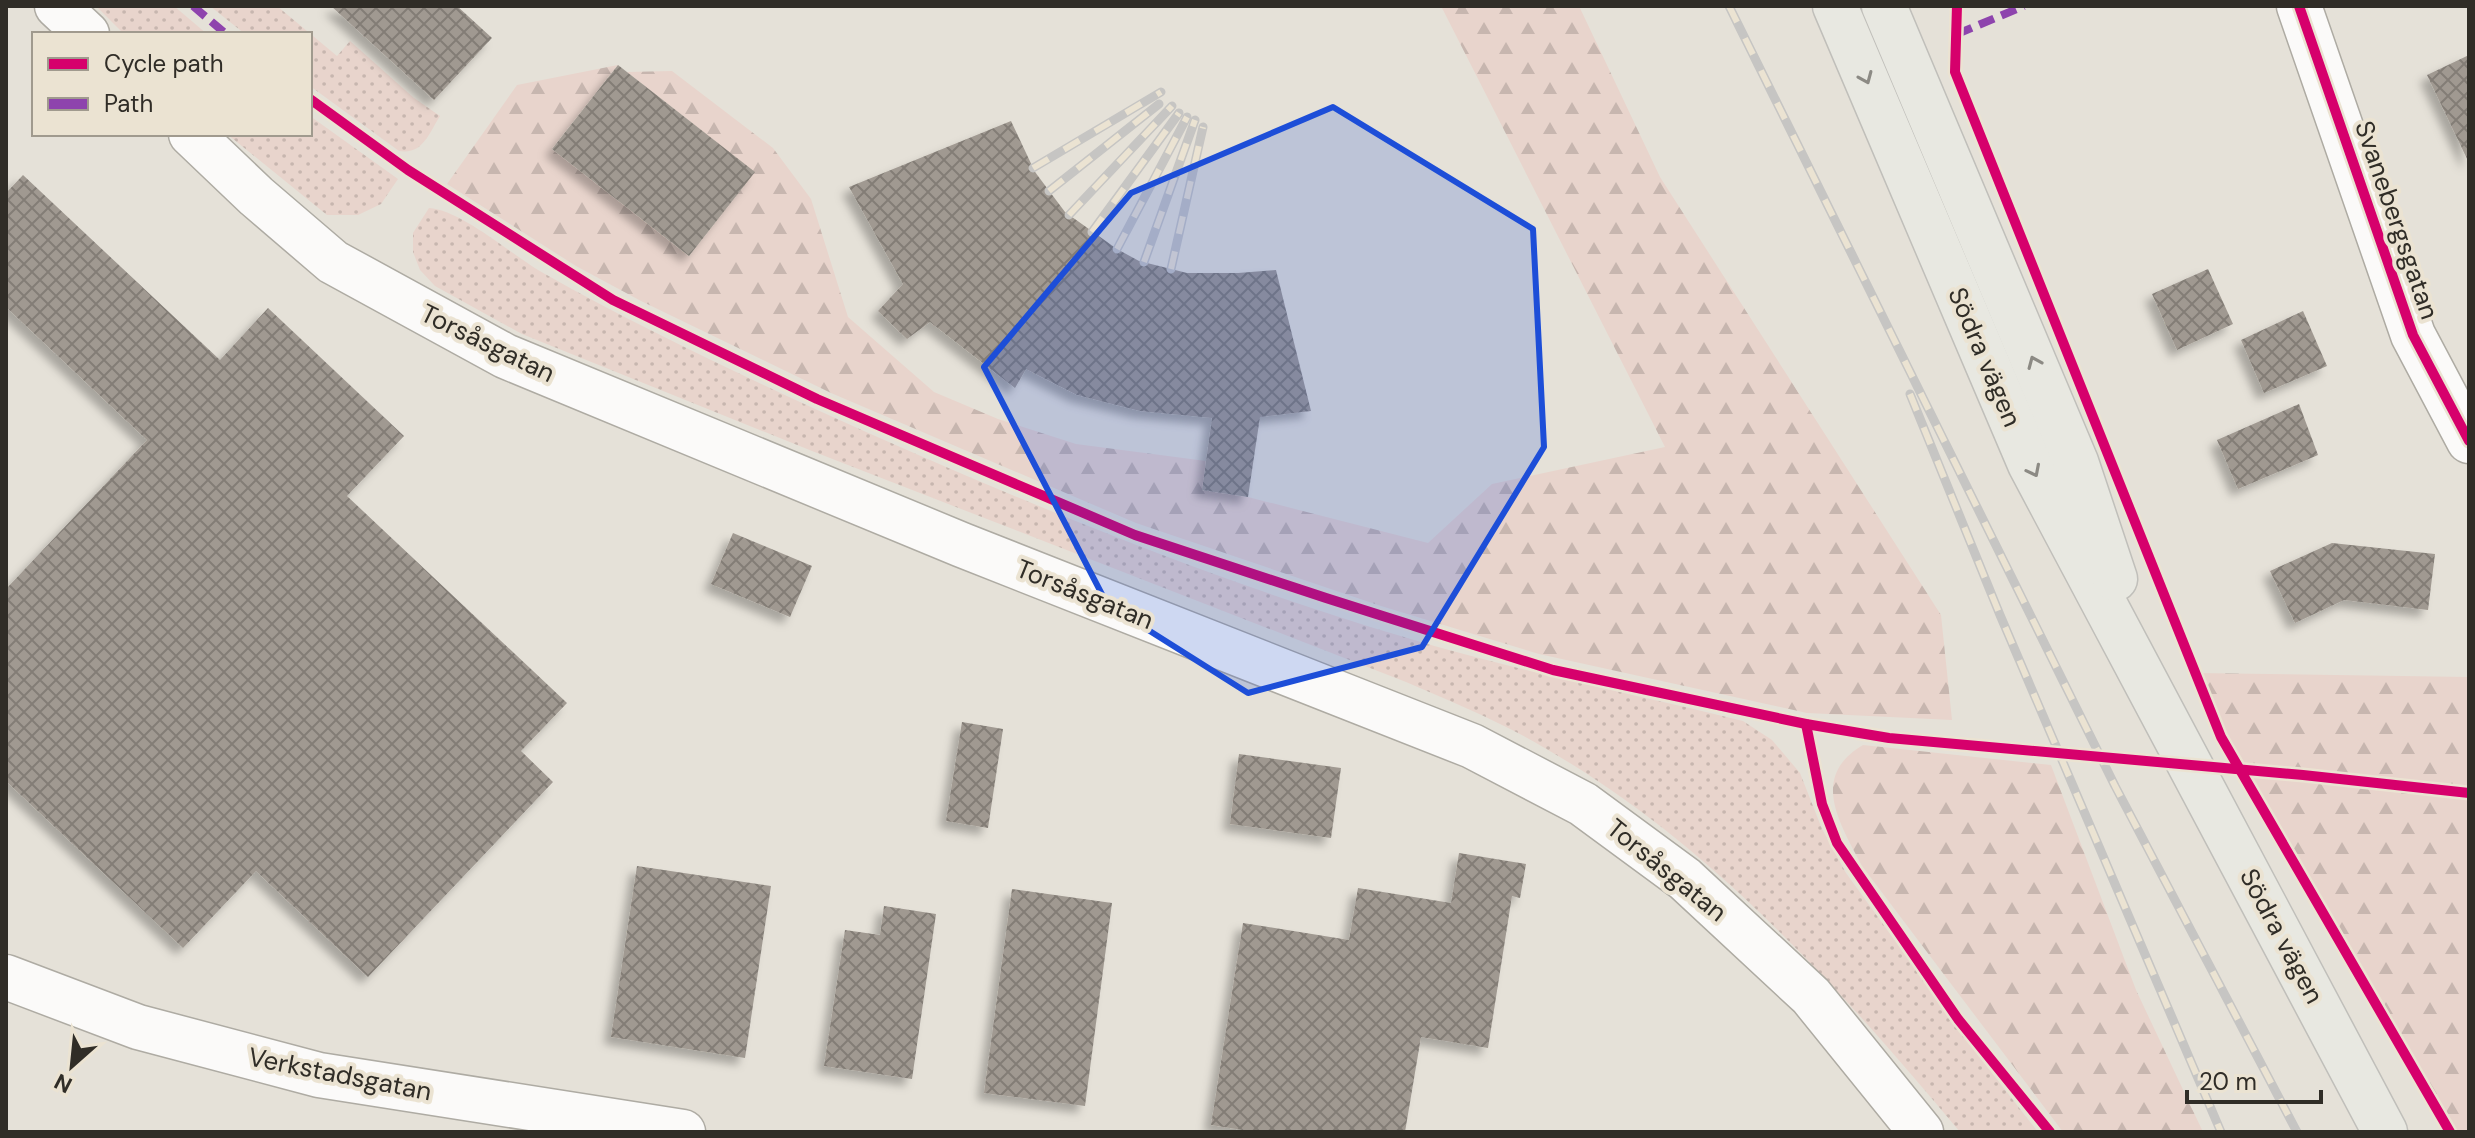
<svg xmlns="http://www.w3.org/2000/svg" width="2475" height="1138" viewBox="0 0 2475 1138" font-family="'DM Sans',sans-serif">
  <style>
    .grass { fill: url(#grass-dots) }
    .forest { fill: url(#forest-firs) }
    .building { fill: url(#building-cross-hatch); filter: url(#shadow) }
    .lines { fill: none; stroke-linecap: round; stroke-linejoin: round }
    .minor-casing { stroke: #aeaba3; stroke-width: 47 }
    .major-casing { stroke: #c0bfba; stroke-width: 47 }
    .minor { stroke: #fbfaf9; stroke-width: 44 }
    .major { stroke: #e8e8e1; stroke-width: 44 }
    .rail-casing { stroke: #c6c5c3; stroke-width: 9 }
    .rail { stroke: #ebe3d2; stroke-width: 6; stroke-dasharray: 18; stroke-linecap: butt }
    .quiet { stroke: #8e44ad; stroke-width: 8; stroke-dasharray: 16 8; stroke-linecap: butt }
    .cycleway-casing { stroke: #ebe3d2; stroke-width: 15 }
    .cycleway { stroke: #d6006c; stroke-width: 10 }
    .oneway { stroke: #8c8a84 }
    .marked { fill: #1d4ed8; fill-opacity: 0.2; stroke: #1d4ed8; stroke-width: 6; stroke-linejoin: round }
    .labels { text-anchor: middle; stroke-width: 8; stroke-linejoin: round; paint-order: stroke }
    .street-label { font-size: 26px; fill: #302d27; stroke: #ebe3d2 }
  </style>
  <defs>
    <pattern id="grass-dots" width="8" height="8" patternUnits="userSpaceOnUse" patternTransform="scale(2)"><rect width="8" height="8" fill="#e8d4cc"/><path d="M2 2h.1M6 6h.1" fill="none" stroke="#c7b6af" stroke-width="1.8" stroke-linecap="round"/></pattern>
    <pattern id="forest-firs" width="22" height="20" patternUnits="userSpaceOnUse" patternTransform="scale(2)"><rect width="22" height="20" fill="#e8d4cc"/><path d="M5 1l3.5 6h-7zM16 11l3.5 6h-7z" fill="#c7b6af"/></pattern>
    <pattern id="building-cross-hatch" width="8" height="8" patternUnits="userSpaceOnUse" patternTransform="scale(2)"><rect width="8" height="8" fill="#a09991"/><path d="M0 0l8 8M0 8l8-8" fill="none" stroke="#837d76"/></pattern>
    <filter id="shadow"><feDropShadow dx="-7" dy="7" stdDeviation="4" flood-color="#0004"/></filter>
  </defs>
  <rect width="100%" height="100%" fill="#e5e1d8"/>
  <g class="grass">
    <polygon points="96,6 174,6 207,34 124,34"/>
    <path d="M210 6H277L337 56 350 41 414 98 440 116C429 133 423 155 399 151L310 86V34H245Z"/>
    <polygon points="310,116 398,179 381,204 358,215 327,215 227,134 310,134"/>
    <path d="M429 208C462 210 514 257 545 274 632 323 722 366 813 408 1005 495 1202 577 1404 637 1516 671 1630 693 1743 721L1772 740 1800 773 1822 829 1846 873 1974 1050 2038 1132H1960C1839 987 1709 842 1543 747 1499 721 1452 702 1406 682L812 451 522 334 435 286 420 270 413 252V233Z"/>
  </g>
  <g class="forest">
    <polygon points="1441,6 1579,6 1660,177 1941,615 1952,720 1807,713 1539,654 1381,606 1136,523 831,393 641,301 576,266 447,184 517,85 618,65 552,149 689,256 754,172 627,72 672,71 773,148 811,199 848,317 934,392 998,419 1076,444 1206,461 1203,490 1248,497 1428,543 1492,484 1665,447"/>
    <polygon points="2196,673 2469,677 2469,1132 2450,1132 2221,737"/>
    <path d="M1863 745 2051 765 2136 990 2203 1132H2063L1862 866C1840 823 1809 777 1863 745Z"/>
  </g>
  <g class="building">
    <polygon points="331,6 457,6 492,38 434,100"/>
    <polygon points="2469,55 2469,163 2427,75"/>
    <polygon points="618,65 755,172 689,256 552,149"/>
    <polygon points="1011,121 1035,172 1065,212 1117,249 1139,261 1187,273 1238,273 1276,270 1311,411 1260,417 1248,497 1202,490 1212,418 1140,411 1077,395 1026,369 1015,388 930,322 907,339 878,311 903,284 849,187"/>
    <polygon points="23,175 220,360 268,308 404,436 347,496 567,703 521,751 553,782 368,977 256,871 183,948 6,781 6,589 147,440 6,307 6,193"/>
    <polygon points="2208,269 2233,324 2177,350 2152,294"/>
    <polygon points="2303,311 2327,366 2264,393 2241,340"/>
    <polygon points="2299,404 2318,455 2238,489 2217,440"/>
    <polygon points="733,533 812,566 790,617 711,584"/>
    <polygon points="2332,543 2435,554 2428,610 2344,600 2295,623 2270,571"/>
    <polygon points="962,722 1003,729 988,828 946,821"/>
    <polygon points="1239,754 1341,768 1331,838 1230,824"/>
    <polygon points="1459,853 1526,864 1520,898 1512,896 1488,1048 1421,1037 1405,1132 1255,1132 1211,1125 1243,923 1349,940 1358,888 1451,903"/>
    <polygon points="637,866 771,886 745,1058 611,1037"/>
    <polygon points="1012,889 1112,903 1085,1106 984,1093"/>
    <polygon points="884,906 936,914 912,1079 824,1066 845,930 880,935"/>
  </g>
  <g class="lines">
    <g class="minor-casing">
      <g id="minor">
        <polyline points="57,6 87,34"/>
        <polyline points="2299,6 2413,335 2469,441"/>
        <polyline points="191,134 256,196 333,262 505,356 962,545 1472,746 1583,804 1685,879 1811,996 1921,1132"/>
        <polyline points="6,977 138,1027 319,1075 683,1132"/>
      </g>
    </g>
    <g class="major-casing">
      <g id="major">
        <polyline points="1835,6 2030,464 2385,1132"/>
        <polyline points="1884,6 2076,462 2115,579"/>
      </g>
    </g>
    <use href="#minor" class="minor"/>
    <use href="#major" class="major"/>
    <g class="rail-casing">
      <g id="rail">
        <polyline points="1729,6 2115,786 2297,1132"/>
        <polyline points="1033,168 1161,92"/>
        <polyline points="1049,191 1159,104"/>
        <polyline points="1069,215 1172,106"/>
        <polyline points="1092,232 1179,113"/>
        <polyline points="1117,249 1187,117"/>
        <polyline points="1144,262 1195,120"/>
        <polyline points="1171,269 1203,127"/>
        <polyline points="1910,394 2000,615 2221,1132"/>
      </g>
    </g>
    <use href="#rail" class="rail"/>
    <g class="quiet">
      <polyline points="193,6 226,34"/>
      <polyline points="1957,34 2024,6"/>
    </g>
    <g class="cycleway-casing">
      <g id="cycleway">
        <polyline points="1957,6 1955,72 2221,737 2450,1132"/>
        <polyline points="2299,6 2413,335 2469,441"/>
        <polyline points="310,99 408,170 613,300 817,399 1135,535 1326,598 1553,670 1806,724 1889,738 2303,775 2469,793"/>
        <polyline points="1806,724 1822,804 1837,843 1958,1019 2050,1132"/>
      </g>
    </g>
    <use href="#cycleway" class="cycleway"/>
  </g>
  <defs><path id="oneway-chevron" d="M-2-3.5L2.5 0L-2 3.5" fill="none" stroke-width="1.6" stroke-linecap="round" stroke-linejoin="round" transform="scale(2)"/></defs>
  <g class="oneway">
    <use href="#oneway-chevron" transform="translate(1866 78) rotate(67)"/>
    <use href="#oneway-chevron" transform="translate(2034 362) rotate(-113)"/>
    <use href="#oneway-chevron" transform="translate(2034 471) rotate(63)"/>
  </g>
  <path class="marked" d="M1333 107 1533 229 1544 447 1422 647 1248 693 1107 604 984 367 1131 193Z"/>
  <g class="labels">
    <g class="street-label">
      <text transform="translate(2397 220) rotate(71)" y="9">Svanebergsgatan</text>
      <text transform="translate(488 343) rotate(26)" y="9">Torsåsgatan</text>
      <text transform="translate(1985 357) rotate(67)" y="9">Södra vägen</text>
      <text transform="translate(1085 594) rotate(22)" y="9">Torsåsgatan</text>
      <text transform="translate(1667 870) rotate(39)" y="9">Torsåsgatan</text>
      <text transform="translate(2282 936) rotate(62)" y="9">Södra vägen</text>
      <text transform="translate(340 1074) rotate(11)" y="9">Verkstadsgatan</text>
    </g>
  </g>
  <rect width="2475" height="1138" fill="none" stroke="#302d27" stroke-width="16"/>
  <rect x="32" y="32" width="280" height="104" fill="#ebe3d2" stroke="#a09a8e" stroke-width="2"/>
  <rect x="48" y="58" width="40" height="12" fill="#d6006c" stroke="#a09a8e" stroke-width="2"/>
  <text x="104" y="72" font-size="24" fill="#302d27">Cycle path</text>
  <rect x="48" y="98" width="40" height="12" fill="#8e44ad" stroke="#a09a8e" stroke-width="2"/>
  <text x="104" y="112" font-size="24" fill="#302d27">Path</text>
  <g transform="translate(72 1066) rotate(207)" stroke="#ebe3d2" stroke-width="6" paint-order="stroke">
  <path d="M0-6L14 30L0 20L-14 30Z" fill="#302d27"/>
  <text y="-12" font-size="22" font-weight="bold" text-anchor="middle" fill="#302d27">N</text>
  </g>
  <path d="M2187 1090v12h134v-12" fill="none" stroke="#302d27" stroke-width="4"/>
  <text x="2199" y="1090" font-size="24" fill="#302d27" stroke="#ebe3d2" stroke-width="6" paint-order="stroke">20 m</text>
</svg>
